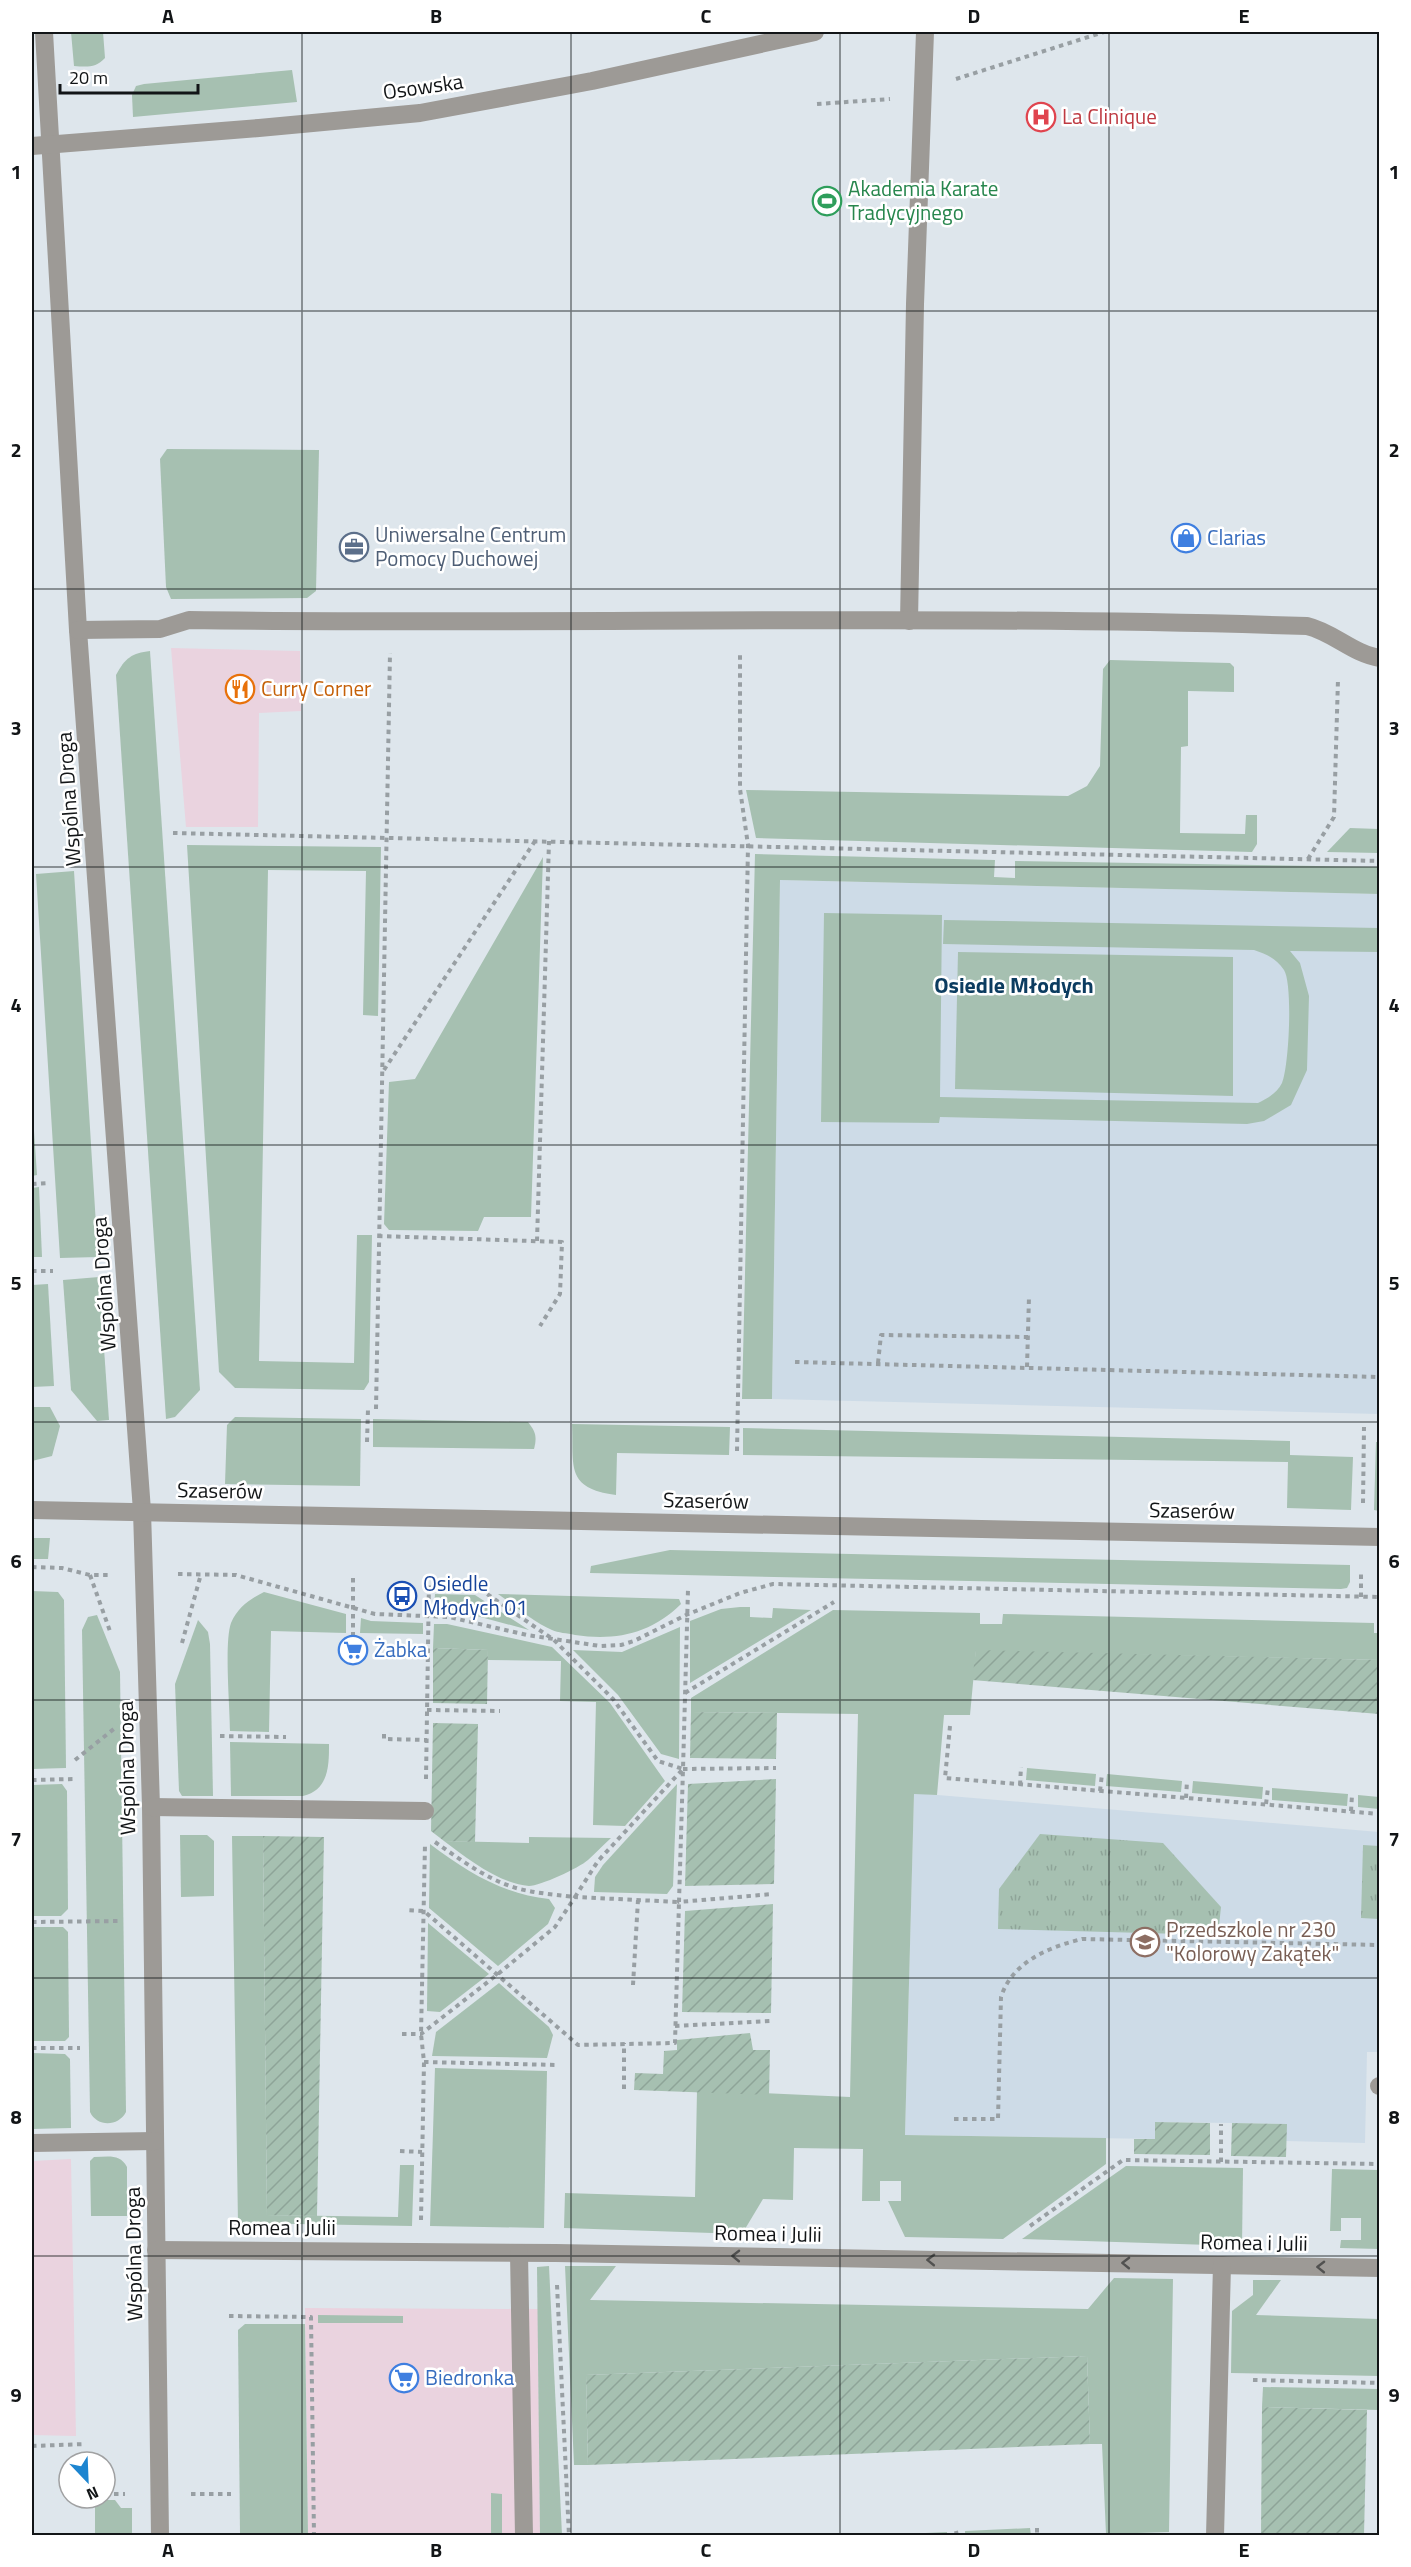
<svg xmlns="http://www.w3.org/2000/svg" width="1411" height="2567" viewBox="0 0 1411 2567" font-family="'Titillium Web',sans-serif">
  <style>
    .commercial { fill: #ead3df }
    .built { fill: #cddbe7 }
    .grass { fill: #a6c0b1 }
    .park { fill: url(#park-tufts) }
    .garden { fill: url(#garden-furrows) }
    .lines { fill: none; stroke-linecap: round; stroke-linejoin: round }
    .path { stroke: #989fa3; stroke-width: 4; stroke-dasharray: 4.5 4.5; stroke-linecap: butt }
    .minor { stroke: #9d9a96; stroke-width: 18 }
    .oneway { stroke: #515150 }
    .grid { fill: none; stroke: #121517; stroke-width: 1.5; stroke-opacity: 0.55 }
    .labels { text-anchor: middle; stroke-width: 5; stroke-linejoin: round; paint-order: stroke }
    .street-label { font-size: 21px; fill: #121517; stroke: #fff }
    .health-label { font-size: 21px; fill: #be3a42; stroke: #fff; text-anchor: start }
    .leisure-label { font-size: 21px; fill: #27864d; stroke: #fff; text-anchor: start }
    .service-label { font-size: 21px; fill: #4e5e75; stroke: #fff; text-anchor: start }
    .shop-label { font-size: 21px; fill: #366cbe; stroke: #fff; text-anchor: start }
    .food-label { font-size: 21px; fill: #c56008; stroke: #fff; text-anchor: start }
    .transit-label { font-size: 21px; fill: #164399; stroke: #fff; text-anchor: start }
    .education-label { font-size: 21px; fill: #785e54; stroke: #fff; text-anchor: start }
    .neighbourhood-label { font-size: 22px; font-weight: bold; fill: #0c3c60; stroke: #fff }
    .neatline { fill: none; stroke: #121517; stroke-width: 2 }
    .grid-label { font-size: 20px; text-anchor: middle; font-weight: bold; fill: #121517 }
  </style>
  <defs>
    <pattern id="park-tufts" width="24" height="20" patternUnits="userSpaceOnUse" patternTransform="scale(1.5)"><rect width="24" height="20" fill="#a6c0b1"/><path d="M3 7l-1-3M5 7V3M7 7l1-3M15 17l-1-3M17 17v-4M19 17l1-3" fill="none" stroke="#8ea498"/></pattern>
    <pattern id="garden-furrows" width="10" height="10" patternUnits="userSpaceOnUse" patternTransform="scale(1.5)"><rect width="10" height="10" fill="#a6c0b1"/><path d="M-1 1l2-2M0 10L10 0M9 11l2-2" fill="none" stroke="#8ea498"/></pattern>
  </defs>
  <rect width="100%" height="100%" fill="#dee6ec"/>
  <g class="commercial">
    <polygon points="171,648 300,651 301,711 259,713 258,827 186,827"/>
    <polygon points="71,2159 76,2436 32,2435 32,2161"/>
    <polygon points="305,2308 538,2309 540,2535 308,2535"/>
  </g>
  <g class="built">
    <polygon points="780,880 1379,894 1379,1414 772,1399"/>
    <polygon points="914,1793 1379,1832 1380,2052 1367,2052 1365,2143 1286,2141 1286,2124 1232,2123 1155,2122 1155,2139 905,2135"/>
  </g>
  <g class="grass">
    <path d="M71 32H103L105 58C96 68 87 67 74 66Z"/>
    <polygon points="292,70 297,102 133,117 132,95 136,86 144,84"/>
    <polygon points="167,449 319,450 316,591 307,598 171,599 166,587 160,459"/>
    <path d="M150 651 200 1390 175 1417 166 1419 116 675C125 658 132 653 150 651Z"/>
    <polygon points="1110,660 1230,663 1234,667 1234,692 1188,691 1188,746 1181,747 1180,833 1245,834 1246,815 1257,815 1257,844 1252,852 756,838 746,790 1068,796 1087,786 1100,766 1103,669"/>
    <polygon points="1350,828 1379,829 1379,853 1327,852"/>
    <polygon points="187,845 381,847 378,1016 363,1015 366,871 268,870 259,1361 354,1363 357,1235 372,1235 369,1382 364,1390 235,1388 219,1372"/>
    <polygon points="755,854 995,860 994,877 1015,878 1015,861 1379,867 1379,894 780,880 772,1399 742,1399"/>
    <polygon points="543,857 531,1217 484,1217 478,1231 389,1230 384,1224 389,1082 415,1079"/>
    <polygon points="74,871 98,1257 60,1258 36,874"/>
    <path d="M824 913 942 915 940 1097 1258 1103C1267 1099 1277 1093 1282 1083 1289 1067 1293 984 1284 970 1276 958 1266 954 1254 950L943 944 944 920 1379 928V952L1290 951 1300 963 1309 996 1307 1070 1291 1105 1264 1121 1247 1124 940 1117 939 1123 821 1122Z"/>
    <polygon points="958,952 1233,957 1233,1096 955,1089"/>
    <polygon points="32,1102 37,1175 32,1176"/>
    <polygon points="39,1187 42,1257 32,1257 32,1188"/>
    <polygon points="99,1277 109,1420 97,1421 71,1390 63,1280"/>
    <polygon points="48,1284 54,1386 32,1387 32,1285"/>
    <polygon points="32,1407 50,1407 60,1426 52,1456 32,1461"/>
    <polygon points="235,1417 361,1419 360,1486 225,1484 227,1425"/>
    <path d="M373 1419 528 1422C536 1432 537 1437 534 1449L373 1447Z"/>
    <path d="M572 1424 730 1427 729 1455 617 1453 616 1495C565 1488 574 1467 572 1424Z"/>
    <polygon points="743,1428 1290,1441 1290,1455 1353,1457 1351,1510 1287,1508 1288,1462 743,1455"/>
    <polygon points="1376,1442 1379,1442 1379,1511 1374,1510"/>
    <polygon points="32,1538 50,1538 48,1559 32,1559"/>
    <polygon points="670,1550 1350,1565 1350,1582 1347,1588 1341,1589 590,1573 591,1566"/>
    <polygon points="32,1591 58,1592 64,1600 66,1768 32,1769"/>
    <path d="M264 1592 346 1614V1633L271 1631 269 1732 230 1731C230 1707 224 1643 231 1623 238 1607 250 1599 264 1592Z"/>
    <polygon points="435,1594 475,1595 529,1630 451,1609 434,1609"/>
    <path d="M498 1594 679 1599 681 1604C651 1634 615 1641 575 1635 567 1633 558 1633 552 1630 533 1622 515 1606 498 1594Z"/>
    <polygon points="740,1607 750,1607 750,1617 772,1618 773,1608 811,1610 690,1683 690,1621 721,1609"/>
    <polygon points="833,1610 980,1613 980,1624 1002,1624 1003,1614 1374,1623 1374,1633 1379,1633 1379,1660 976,1651 970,1715 944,1715 937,1795 914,1794 905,2135 1106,2138 1106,2164 1003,2239 905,2237 888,2201 901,2201 901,2181 880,2181 880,2201 862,2201 863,2149 794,2148 793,2200 763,2199 742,2234 564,2228 565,2193 695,2197 697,2090 850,2097 858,1714 691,1712 691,1698"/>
    <path d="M97 1615 120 1672 126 2112C118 2127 97 2127 90 2112L82 1630 88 1617Z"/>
    <polygon points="361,1618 371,1621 423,1623 423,1634 360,1633"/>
    <polygon points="198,1620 208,1632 210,1644 213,1796 182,1796 179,1791 175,1684"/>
    <polygon points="434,1624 447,1624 552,1647 610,1703 665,1781 625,1826 593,1825 596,1702 560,1701 561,1661 488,1660 488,1650 433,1648"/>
    <polygon points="680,1627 679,1759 661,1754 618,1695 573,1650 622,1652"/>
    <path d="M230 1742 329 1744C329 1765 329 1790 303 1796H231Z"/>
    <polygon points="1027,1768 1096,1774 1095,1786 1026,1780"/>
    <polygon points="1107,1774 1182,1781 1181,1792 1106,1786"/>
    <polygon points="1193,1781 1263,1787 1262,1799 1192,1793"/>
    <polygon points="62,1784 67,1791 68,1909 61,1916 32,1916 32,1785"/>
    <polygon points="677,1784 673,1886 667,1894 594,1892 595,1877 603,1865"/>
    <polygon points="1272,1788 1348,1794 1347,1806 1272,1800"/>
    <polygon points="1358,1795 1379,1797 1379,1809 1358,1807"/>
    <polygon points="180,1835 207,1835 214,1841 214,1896 181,1897"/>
    <polygon points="232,1836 263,1836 267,2215 398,2217 400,2165 414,2165 412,2226 238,2223"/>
    <path d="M529 1837 611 1838C603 1845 596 1853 588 1860 579 1868 540 1886 529 1886 498 1883 468 1859 444 1841L529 1843Z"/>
    <path d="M430 1844C467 1872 503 1894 549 1899L555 1908 548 1924 498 1966 429 1908Z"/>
    <polygon points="428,1923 489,1974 440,2012 427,2011"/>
    <polygon points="32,1927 63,1927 68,1932 69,2037 65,2041 32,2041"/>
    <polygon points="499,1983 549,2027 553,2035 547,2058 432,2056 436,2032"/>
    <polygon points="32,2053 65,2054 70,2059 71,2128 32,2129"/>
    <polygon points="435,2068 547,2071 544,2228 430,2226"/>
    <path d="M94 2157C107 2157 120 2153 127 2167V2216H91L90 2161Z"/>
    <polygon points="1126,2166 1243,2168 1242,2246 1022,2239"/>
    <polygon points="1332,2169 1379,2170 1379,2249 1340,2248 1341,2240 1361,2240 1361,2218 1341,2218 1341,2231 1330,2231"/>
    <polygon points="549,2266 562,2535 562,2536 540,2535 537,2267"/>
    <polygon points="565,2266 616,2266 590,2300 1088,2309 1114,2278 1173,2279 1169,2532 1106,2534 1102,2444 1090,2444 1087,2356 586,2375 588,2465 574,2465"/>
    <polygon points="1253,2280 1281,2280 1256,2315 1379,2319 1379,2376 1231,2373 1232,2311 1253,2295"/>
    <polygon points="318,2315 403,2316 403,2323 318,2323"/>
    <polygon points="245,2324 305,2324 308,2535 240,2535 238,2330"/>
    <polygon points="1263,2387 1379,2389 1379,2410 1262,2407"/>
    <polygon points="491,2493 502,2494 502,2535 491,2535"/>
    <polygon points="95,2500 115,2500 121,2508 132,2508 132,2535 95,2535"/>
    <polygon points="1030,2528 1031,2535 965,2535 965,2531"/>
    <polygon points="947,2532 947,2535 883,2535"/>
  </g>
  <g class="park">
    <polygon points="1040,1834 1163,1843 1221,1907 1218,1935 998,1929 999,1889"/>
    <polygon points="1363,1845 1379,1846 1379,1919 1361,1918"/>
  </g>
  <g class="garden">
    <polygon points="433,1648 488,1650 487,1704 433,1703"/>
    <polygon points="976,1650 1379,1660 1379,1714 972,1680"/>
    <polygon points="691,1712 777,1713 776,1759 690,1758"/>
    <polygon points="433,1723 478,1724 475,1842 444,1841 431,1831"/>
    <polygon points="776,1779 774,1884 685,1886 688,1784"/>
    <polygon points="263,1836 324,1837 317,2216 267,2215"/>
    <polygon points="773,1904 771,2013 682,2012 685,1911"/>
    <polygon points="750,2033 753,2050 770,2050 769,2095 634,2090 635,2073 663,2074 664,2051 677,2050 677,2040"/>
    <polygon points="1155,2122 1210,2123 1210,2155 1134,2154 1134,2139 1155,2139"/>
    <polygon points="1232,2123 1287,2124 1286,2157 1231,2156"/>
    <polygon points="1087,2356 1090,2444 588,2465 586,2375"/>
    <polygon points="1262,2407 1367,2410 1364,2535 1261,2535"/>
  </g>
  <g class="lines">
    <g class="path">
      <polyline points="956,79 1104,32"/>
      <polyline points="817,104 890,99"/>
      <polyline points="173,833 1380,861"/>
      <polyline points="1308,859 1334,817 1338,679"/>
      <polyline points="384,1070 535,841"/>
      <polyline points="32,1184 49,1183"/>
      <polyline points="378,1236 562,1242 560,1294 540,1326"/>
      <polyline points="537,1241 549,841"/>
      <polyline points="32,1271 53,1271"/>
      <polyline points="795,1362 1380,1377"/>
      <polyline points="878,1363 881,1335 1028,1337"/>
      <polyline points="1027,1367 1029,1297"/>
      <polyline points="376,1409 390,653"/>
      <polyline points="367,1442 368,1409"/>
      <polyline points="737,1451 748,845 740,789 740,654"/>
      <polyline points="1363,1503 1364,1427"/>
      <polyline points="32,1567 62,1568 90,1575 111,1575"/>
      <polyline points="178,1574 236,1575 375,1614 449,1617 527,1635 600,1646 621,1645 634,1641 686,1615 740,1593 773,1584 1380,1597"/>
      <polyline points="90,1575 111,1634"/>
      <polyline points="353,1578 353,1646"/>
      <polyline points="474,1582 487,1594 554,1640 613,1699 658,1761 683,1769 679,1902 773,1894"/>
      <polyline points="1361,1597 1361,1570"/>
      <polyline points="182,1643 201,1574"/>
      <polyline points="685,1693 834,1602"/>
      <polyline points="427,1710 500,1711"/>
      <polyline points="950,1726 945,1778 1380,1814"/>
      <polyline points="384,1734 384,1739 427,1740"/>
      <polyline points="220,1736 286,1737"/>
      <polyline points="75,1760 115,1728"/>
      <polyline points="683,1769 776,1768"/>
      <polyline points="426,1779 429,1581"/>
      <polyline points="32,1780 75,1779"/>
      <polyline points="1020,1785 1021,1767"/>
      <polyline points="1100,1791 1102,1774"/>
      <polyline points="1186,1798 1187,1781"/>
      <polyline points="1266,1804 1268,1788"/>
      <polyline points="1351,1811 1352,1795"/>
      <path d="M435 1842C464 1862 494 1885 529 1891 544 1894 560 1895 575 1897L598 1861 683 1769 688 1589"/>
      <polyline points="32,1922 121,1921"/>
      <polyline points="633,1985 638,1900"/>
      <polyline points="675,2026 771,2021"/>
      <polyline points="402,2034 421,2034 498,1974 555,1927 575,1897 679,1902 675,2043 578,2045 424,1911 406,1910"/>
      <polyline points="32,2048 80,2048"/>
      <polyline points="424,2062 558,2065"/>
      <polyline points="624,2089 624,2043"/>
      <path d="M954 2119H998L1001 1997C1012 1962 1049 1947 1082 1939L1380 1945"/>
      <polyline points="400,2151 422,2152"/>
      <polyline points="1221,2162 1221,2124"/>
      <polyline points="1379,2164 1379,2120"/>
      <polyline points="421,2220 424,2062 421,2034 425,1844"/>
      <polyline points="1030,2226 1123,2160 1380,2164"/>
      <polyline points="557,2285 569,2536"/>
      <polyline points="229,2316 311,2317 314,2536"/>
      <polyline points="1253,2380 1380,2383"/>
      <polyline points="32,2446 85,2444"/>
      <polyline points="105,2494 125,2494"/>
      <polyline points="191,2494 231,2494"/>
      <polyline points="1037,2528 1037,2536"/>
      <polyline points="956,2531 957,2536"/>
      <polyline points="873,2535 873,2536"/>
    </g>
    <g class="minor">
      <polyline points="44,32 78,630 142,1511 151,1807 160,2536"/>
      <polyline points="32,146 259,128 420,113 592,81 815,32"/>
      <polyline points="909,621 915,304 925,32"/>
      <path d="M78 630 160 629 189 620C562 625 934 614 1307 626 1333 632 1353 654 1380 658"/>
      <polyline points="32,1510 1380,1537"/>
      <polyline points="151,1807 425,1811"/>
      <polyline points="1379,2086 1380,2086"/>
      <polyline points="32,2143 155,2141"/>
      <polyline points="156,2250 556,2253 1380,2268"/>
      <polyline points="519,2253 524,2536"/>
      <polyline points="1215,2536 1222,2265"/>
    </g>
  </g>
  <defs><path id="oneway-chevron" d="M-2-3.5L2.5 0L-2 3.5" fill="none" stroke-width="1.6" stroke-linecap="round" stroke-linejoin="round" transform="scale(1.5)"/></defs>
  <g class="oneway">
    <use href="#oneway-chevron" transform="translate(736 2256) rotate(-179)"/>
    <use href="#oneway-chevron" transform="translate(931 2260) rotate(-179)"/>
    <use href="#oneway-chevron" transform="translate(1126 2263) rotate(-179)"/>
    <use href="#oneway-chevron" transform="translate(1321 2267) rotate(-179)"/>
  </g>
  <path class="grid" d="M302 32V2536M571 32V2536M840 32V2536M1109 32V2536M32 311H1380M32 589H1380M32 867H1380M32 1145H1380M32 1422H1380M32 1700H1380M32 1978H1380M32 2256H1380"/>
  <defs>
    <g id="hospital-ring" transform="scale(1.5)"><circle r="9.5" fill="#fff" stroke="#e0444e" stroke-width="1.5"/><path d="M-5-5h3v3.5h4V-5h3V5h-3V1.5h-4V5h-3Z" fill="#e0444e"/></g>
    <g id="stadium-ring" transform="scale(1.5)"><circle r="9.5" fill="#fff" stroke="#2e9e5b" stroke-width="1.5"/><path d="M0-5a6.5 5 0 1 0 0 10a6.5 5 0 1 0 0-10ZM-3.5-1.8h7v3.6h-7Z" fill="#2e9e5b"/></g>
    <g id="shop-ring" transform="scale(1.5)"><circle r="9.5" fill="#fff" stroke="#3f7fe0" stroke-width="1.5"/><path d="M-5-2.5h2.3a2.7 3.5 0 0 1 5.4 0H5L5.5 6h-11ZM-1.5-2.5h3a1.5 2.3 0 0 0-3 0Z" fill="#3f7fe0"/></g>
    <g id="office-ring" transform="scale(1.5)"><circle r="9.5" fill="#fff" stroke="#5c6f8a" stroke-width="1.5"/><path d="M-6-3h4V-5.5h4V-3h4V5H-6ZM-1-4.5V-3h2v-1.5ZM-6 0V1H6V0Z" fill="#5c6f8a"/></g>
    <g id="restaurant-ring" transform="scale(1.5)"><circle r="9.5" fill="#fff" stroke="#e8710a" stroke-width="1.5"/><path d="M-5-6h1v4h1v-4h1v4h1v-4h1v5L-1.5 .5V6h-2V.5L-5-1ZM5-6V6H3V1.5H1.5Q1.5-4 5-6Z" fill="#e8710a"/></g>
    <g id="bus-ring" transform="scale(1.5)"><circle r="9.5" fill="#fff" stroke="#1a4fb4" stroke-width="1.5"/><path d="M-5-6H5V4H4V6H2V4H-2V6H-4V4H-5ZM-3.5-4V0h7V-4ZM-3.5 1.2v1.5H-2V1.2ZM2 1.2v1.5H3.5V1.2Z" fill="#1a4fb4"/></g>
    <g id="supermarket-ring" transform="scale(1.5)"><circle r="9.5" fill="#fff" stroke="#3f7fe0" stroke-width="1.5"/><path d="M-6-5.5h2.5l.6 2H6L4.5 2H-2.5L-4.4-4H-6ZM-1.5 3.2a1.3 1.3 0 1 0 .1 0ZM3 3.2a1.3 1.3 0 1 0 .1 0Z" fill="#3f7fe0"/></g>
    <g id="school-ring" transform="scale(1.5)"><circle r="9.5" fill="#fff" stroke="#8d6e63" stroke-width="1.5"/><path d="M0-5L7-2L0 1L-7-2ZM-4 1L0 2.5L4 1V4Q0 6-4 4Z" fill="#8d6e63"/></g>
  </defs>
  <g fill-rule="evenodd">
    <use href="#hospital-ring" x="1041" y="117"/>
    <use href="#stadium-ring" x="827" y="201"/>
    <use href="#shop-ring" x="1186" y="538"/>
    <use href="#office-ring" x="354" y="547"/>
    <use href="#restaurant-ring" x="240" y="689"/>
    <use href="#bus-ring" x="402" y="1596"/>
    <use href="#supermarket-ring" x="353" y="1650"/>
    <use href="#school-ring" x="1145" y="1942"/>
    <use href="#supermarket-ring" x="404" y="2378"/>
  </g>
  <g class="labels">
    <g class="street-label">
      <text transform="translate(423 87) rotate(-8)" y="7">Osowska</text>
      <text transform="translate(69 799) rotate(-94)" y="7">Wspólna Droga</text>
      <text transform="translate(104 1284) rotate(-94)" y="7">Wspólna Droga</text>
      <text transform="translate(220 1491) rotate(1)" y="7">Szaserów</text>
      <text transform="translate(706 1501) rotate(1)" y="7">Szaserów</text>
      <text transform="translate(1192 1511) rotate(1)" y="7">Szaserów</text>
      <text transform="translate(127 1768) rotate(-91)" y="7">Wspólna Droga</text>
      <text x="282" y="2235">Romea i Julii</text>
      <text transform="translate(768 2234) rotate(1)" y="7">Romea i Julii</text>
      <text transform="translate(1254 2243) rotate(1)" y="7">Romea i Julii</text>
      <text transform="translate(134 2254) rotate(-91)" y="7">Wspólna Droga</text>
    </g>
    <g class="health-label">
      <text x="1062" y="124">La Clinique</text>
    </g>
    <g class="leisure-label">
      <text x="848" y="196">Akademia Karate<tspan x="848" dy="24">Tradycyjnego</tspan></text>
    </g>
    <g class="service-label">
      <text x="375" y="542">Uniwersalne Centrum<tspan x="375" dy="24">Pomocy Duchowej</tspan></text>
    </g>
    <g class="shop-label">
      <text x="1207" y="545">Clarias</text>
      <text x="374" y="1657">Żabka</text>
      <text x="425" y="2385">Biedronka</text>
    </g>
    <g class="food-label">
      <text x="261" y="696">Curry Corner</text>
    </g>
    <g class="transit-label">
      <text x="423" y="1591">Osiedle<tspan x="423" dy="24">Młodych 01</tspan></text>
    </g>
    <g class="education-label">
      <text x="1166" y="1937">Przedszkole nr 230<tspan x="1166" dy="24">"Kolorowy Zakątek"</tspan></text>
    </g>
    <g class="neighbourhood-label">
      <text x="1014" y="993">Osiedle Młodych</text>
    </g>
  </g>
  <rect width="1411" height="2567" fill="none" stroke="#ffffff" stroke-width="66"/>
  <g transform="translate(87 2480) rotate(157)"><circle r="28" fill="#ffffff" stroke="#a0a1a2" stroke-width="1.5"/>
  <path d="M0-4.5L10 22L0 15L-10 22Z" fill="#1d85d0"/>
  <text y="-9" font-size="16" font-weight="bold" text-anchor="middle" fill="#121517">N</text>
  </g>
  <path d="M60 84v9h138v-9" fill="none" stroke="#121517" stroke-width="3"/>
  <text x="69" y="84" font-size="18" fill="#121517" stroke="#ffffff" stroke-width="4.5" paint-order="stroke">20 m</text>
  <rect x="33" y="33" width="1345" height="2501" class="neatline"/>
  <g class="grid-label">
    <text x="168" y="23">A</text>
    <text x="436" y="23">B</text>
    <text x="706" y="23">C</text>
    <text x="974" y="23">D</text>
    <text x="1244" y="23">E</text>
    <text x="16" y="179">1</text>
    <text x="1394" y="179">1</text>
    <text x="16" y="457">2</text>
    <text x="1394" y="457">2</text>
    <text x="16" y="735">3</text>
    <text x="1394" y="735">3</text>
    <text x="16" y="1012">4</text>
    <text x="1394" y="1012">4</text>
    <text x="16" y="1290">5</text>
    <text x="1394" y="1290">5</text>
    <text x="16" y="1568">6</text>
    <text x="1394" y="1568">6</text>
    <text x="16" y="1846">7</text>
    <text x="1394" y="1846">7</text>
    <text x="16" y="2124">8</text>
    <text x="1394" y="2124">8</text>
    <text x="16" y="2402">9</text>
    <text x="1394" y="2402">9</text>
    <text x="168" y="2557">A</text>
    <text x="436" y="2557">B</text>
    <text x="706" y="2557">C</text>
    <text x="974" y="2557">D</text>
    <text x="1244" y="2557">E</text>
  </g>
</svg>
